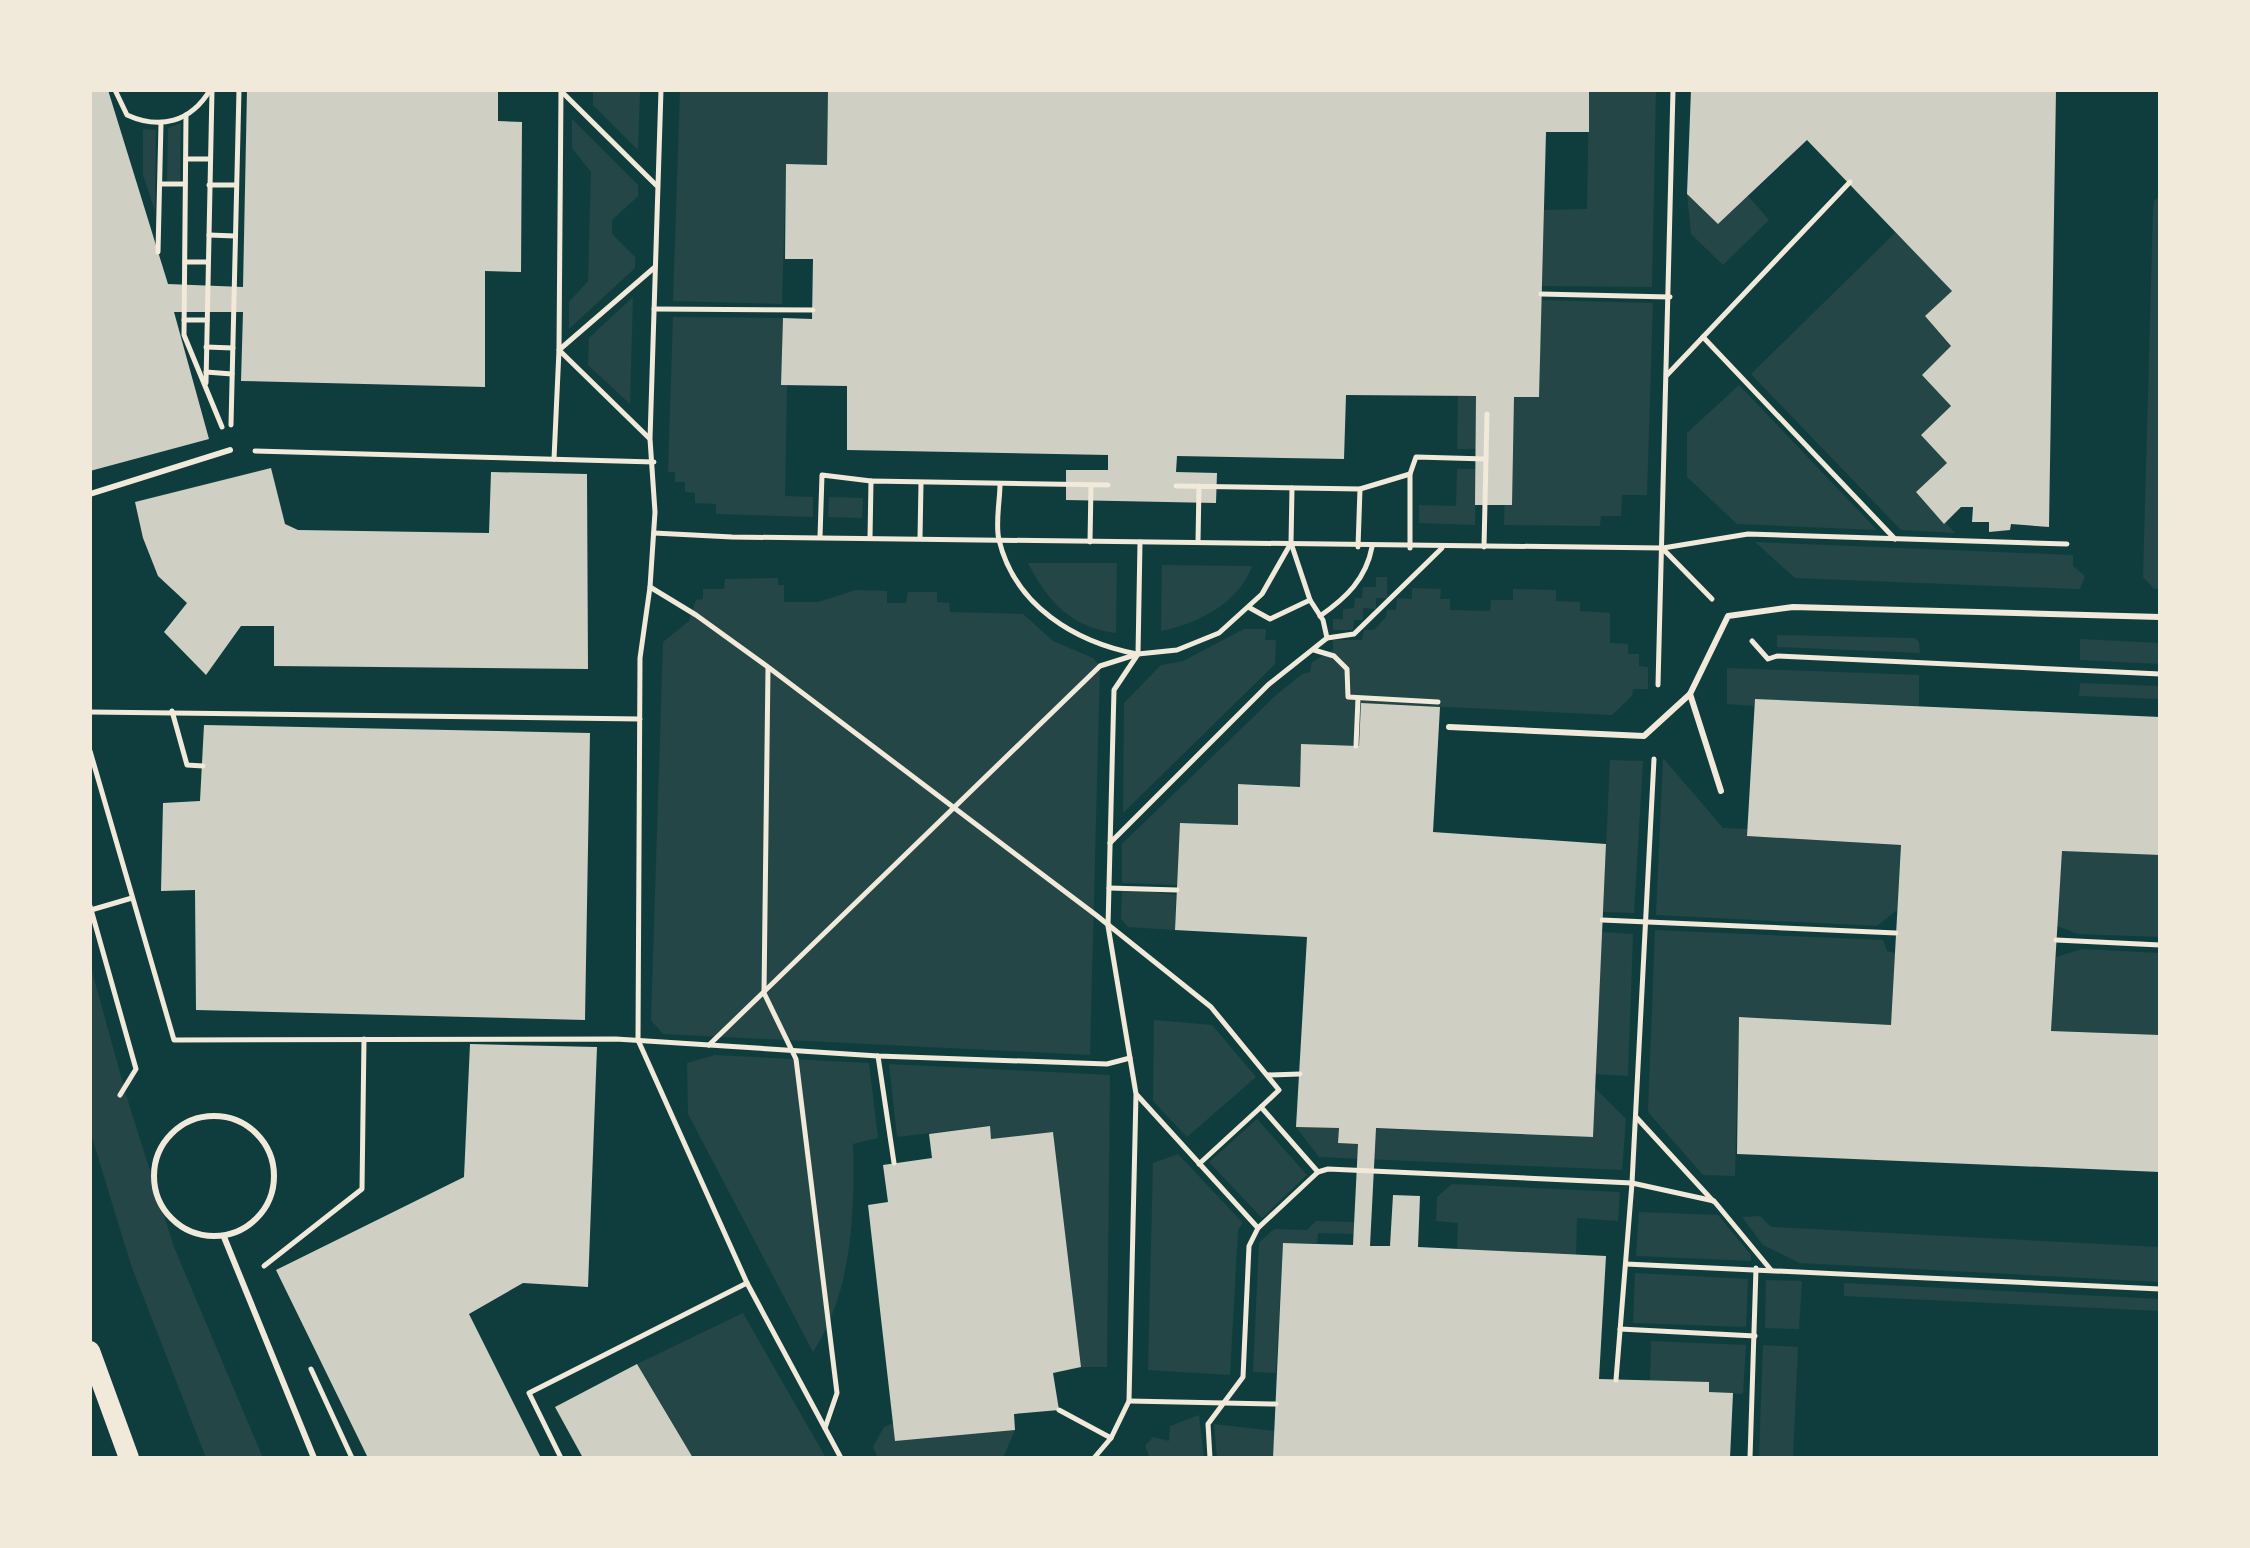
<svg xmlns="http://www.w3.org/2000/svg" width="2250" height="1548" viewBox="0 0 2250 1548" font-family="'DM Sans',sans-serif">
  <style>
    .green { fill: #244646 }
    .building { fill: #cfcfc3 }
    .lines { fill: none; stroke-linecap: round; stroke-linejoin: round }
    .path { stroke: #f1e9da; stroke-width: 5 }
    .service { stroke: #f1e9da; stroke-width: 6 }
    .primary { stroke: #f1e9da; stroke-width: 20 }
  </style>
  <rect width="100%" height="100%" fill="#0f3d3e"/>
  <g class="green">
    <polygon points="593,90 640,90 638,150 593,105"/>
    <polygon points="680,90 828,90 827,165 786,164 782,304 673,301"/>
    <polygon points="1589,90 1656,90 1652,287 1542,286 1544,210 1587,209"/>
    <polygon points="572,119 638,185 638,196 612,220 612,234 635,257 635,268 569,329 569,302 588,281 591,172 572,148"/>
    <polygon points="181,123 180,181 167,181 168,128"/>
    <polygon points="143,129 156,130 155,211 143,175"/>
    <polygon points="1687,194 1718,224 1748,196 1769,220 1723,265 1691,234"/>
    <polygon points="2160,196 2160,589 2154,589 2143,577 2153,210 2154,201"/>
    <polygon points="1897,231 1952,291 1925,316 1951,346 1922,375 1951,406 1921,435 1947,463 1917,492 1955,533 1901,530 1751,374"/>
    <polygon points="633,297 630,404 588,365 589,338"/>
    <polygon points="1541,300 1653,303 1647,495 1622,495 1621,516 1601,516 1600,526 1504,525 1507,397 1539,397"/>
    <polygon points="673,317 783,318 781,385 787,385 785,496 813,497 813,517 716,514 716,504 695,503 695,493 685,492 685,482 675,482 675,472 668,472"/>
    <polygon points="1739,385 1877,530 1737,524 1687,477 1687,433"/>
    <polygon points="1458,396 1476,396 1476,449 1457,449"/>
    <polygon points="1457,469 1476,469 1475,525 1419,523 1419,505 1456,506"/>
    <polygon points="829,497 863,498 862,518 828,517"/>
    <polygon points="1755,542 2073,555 2073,566 2085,576 2080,589 2074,589 1795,578"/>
    <path d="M1028 563H1117L1116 633C1072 628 1047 601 1028 563Z"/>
    <path d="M1162 565 1252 566C1239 603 1197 624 1161 631Z"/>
    <polygon points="1376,577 1387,577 1387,598 1376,598 1376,609 1363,608 1363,620 1354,620 1353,630 1333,630 1333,619 1343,619 1343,609 1354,608 1355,598 1362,598 1363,587 1376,587"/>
    <polygon points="778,578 778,585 784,585 784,602 818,602 856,590 887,591 887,603 906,603 908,592 937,592 937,602 949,603 950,612 1023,614 1053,641 1093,658 1100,666 1090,1055 663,1034 651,1020 663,642 689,621 696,600 703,599 703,589 724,589 725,579"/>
    <polygon points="1412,588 1441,589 1440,599 1450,599 1450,610 1490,611 1491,600 1513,600 1513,589 1556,590 1556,601 1580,602 1580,611 1610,613 1610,643 1628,644 1628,654 1639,654 1639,666 1648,667 1648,689 1633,689 1632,696 1612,715 1362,703 1359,746 1301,744 1300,787 1239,784 1238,825 1180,823 1177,885 1122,883 1122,844 1275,696 1302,674 1310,672 1312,662 1333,650 1333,640 1362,640 1364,630 1374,630 1386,617 1387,610 1396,610 1397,598 1412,599"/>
    <polygon points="1244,629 1266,629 1265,640 1276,640 1275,664 1123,813 1124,703 1161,665 1183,661"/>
    <polygon points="1777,635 1915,638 1919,642 1920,653 1777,647"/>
    <polygon points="2080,639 2160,643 2160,664 2080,660"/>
    <polygon points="1727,668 1919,675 1919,706 1756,699 1754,706 1727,704"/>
    <polygon points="2080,683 2160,686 2160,699 2079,696"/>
    <polygon points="1663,758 1723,828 1747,829 1747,836 1901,845 1897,910 1877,926 1656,915"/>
    <polygon points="1610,760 1643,761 1634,913 1603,912"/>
    <polygon points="2062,851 2160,855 2160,937 2078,934 2057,926"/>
    <polygon points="1122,888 1176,895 1175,930 1128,927 1121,919"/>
    <polygon points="1655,930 1883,940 1887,951 1895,953 1891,1025 1739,1017 1735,1176 1703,1175 1648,1112"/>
    <polygon points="1602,932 1633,934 1628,1076 1595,1074"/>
    <polygon points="2082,949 2160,953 2160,1035 2051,1031 2056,957"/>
    <polygon points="90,964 127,1098 174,1247 263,1458 206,1458 131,1265 90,1131"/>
    <polygon points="1154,1020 1212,1025 1256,1077 1187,1137 1153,1101"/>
    <path d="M715 1055 869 1063 878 1138 853 1144C855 1214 852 1292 813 1352L688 1114 687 1063Z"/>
    <polygon points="889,1064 1110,1075 1107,1367 1081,1367 1053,1133 991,1139 989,1126 897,1137"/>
    <polygon points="1594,1087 1626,1119 1622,1170 1319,1157 1296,1127 1339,1128 1338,1143 1358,1144 1359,1128 1592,1137"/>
    <polygon points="1257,1119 1307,1175 1262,1218 1209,1162"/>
    <polygon points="1178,1154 1243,1223 1238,1230 1230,1375 1148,1370 1153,1163"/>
    <polygon points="1452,1184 1620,1192 1618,1221 1577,1218 1576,1255 1457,1249 1458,1223 1436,1221 1437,1197"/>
    <polygon points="1639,1212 1718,1215 1751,1255 1751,1261 1636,1256"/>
    <polygon points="1760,1216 1771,1227 2160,1247 2160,1282 1800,1263 1763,1245 1742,1217"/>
    <polygon points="1316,1221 1354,1222 1354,1234 1318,1233 1317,1243 1283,1243 1276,1373 1253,1372 1259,1243 1274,1229 1307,1230"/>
    <polygon points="1635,1273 1748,1279 1746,1327 1633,1323"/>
    <polygon points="1766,1280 1802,1281 1799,1329 1765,1328"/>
    <polygon points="1844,1283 2160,1299 2160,1311 1844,1296"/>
    <polygon points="743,1313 826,1458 693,1458 637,1364"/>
    <polygon points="1651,1341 1746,1345 1743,1394 1709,1392 1709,1383 1650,1381"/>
    <polygon points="1763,1345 1798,1347 1793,1458 1759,1458"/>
    <polygon points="1199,1415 1204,1458 1150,1458 1145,1446 1153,1437 1169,1441 1170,1426"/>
    <polygon points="893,1423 1015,1430 1003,1458 878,1458 873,1447 884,1427"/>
    <polygon points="1214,1424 1275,1431 1273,1458 1217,1458"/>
  </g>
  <g class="building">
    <polygon points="90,90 108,90 168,284 243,287 247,90 498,90 498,121 522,122 521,272 485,271 485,387 241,381 243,312 174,312 209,439 90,471"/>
    <polygon points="828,90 1589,90 1589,132 1546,132 1539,397 1514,397 1512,505 1475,505 1476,396 1346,395 1344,459 1177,456 1176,472 1217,473 1216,503 1066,500 1066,470 1108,470 1108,455 847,450 847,386 781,385 783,318 812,319 813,259 785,259 786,164 827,165"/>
    <polygon points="1691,90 2056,90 2049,527 2011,524 2010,530 1989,532 1989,522 1972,522 1973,507 1961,507 1944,524 1916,492 1947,463 1921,435 1951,406 1922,375 1951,346 1925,316 1952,291 1807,140 1718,224 1687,194"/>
    <polygon points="271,468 285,524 298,530 489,533 491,472 587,474 588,669 274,666 274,626 241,626 206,675 164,632 187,603 158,576 143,538 135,502"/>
    <polygon points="1755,699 2160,717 2160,855 2062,851 2051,1031 2160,1035 2160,1172 1737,1154 1739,1017 1891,1025 1901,845 1747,836"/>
    <polygon points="1361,703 1440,707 1433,832 1606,844 1593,1137 1376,1128 1370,1246 1390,1246 1393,1195 1420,1196 1418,1247 1606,1256 1599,1379 1709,1382 1709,1392 1733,1393 1730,1458 1273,1458 1283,1243 1353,1245 1358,1144 1338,1143 1339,1128 1296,1127 1307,937 1175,930 1180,823 1238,825 1238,784 1300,787 1301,744 1359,746"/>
    <polygon points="204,725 590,733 585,1020 196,1010 195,890 161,891 163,803 200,801"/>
    <polygon points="470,1044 597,1047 588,1287 523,1283 469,1314 541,1458 368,1458 276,1270 464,1177"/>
    <polygon points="990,1126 991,1139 1053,1132 1081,1367 1053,1373 1059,1410 1014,1414 1015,1430 895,1441 868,1205 888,1202 883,1165 932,1158 929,1134"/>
    <polygon points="637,1364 693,1458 583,1458 555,1407"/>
  </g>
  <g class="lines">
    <g class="path">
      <path d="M115 90 127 115C160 130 191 122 210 90"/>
      <polyline points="661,90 650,439 655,512 650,587 640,658 638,1040 747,1283 841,1458"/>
      <polyline points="561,91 656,185"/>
      <polyline points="186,115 184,335 222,427"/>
      <polyline points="186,159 210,159"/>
      <polyline points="160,184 185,184"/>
      <polyline points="209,185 236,185"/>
      <polyline points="209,235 235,236"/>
      <polyline points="158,252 161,123"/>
      <polyline points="185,262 208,262"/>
      <polyline points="1541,294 1670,297"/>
      <polyline points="654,309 813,310"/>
      <polyline points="184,320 207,320"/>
      <polyline points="1703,337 1895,539"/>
      <polyline points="206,347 233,348"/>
      <polyline points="206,372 232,374"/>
      <polyline points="1667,375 1850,182"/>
      <polyline points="206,383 212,90"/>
      <polyline points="231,425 239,90"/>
      <polyline points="649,438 559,350 655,267"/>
      <polyline points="255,451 654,462"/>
      <polyline points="554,459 559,350 561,90"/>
      <path d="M1000 484C1000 501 995 524 999 540 1015 606 1075 642 1137 654"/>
      <polyline points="1176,486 1360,489 1410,474 1416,457 1486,459"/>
      <polyline points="1292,488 1291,543 1310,600"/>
      <polyline points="654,533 732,537 1663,548 1748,534 2067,544"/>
      <polyline points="820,537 822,475 871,481"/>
      <polyline points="870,538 871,481 1108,485"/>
      <polyline points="920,538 921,483"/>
      <polyline points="1090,542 1091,485"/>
      <polyline points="1198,542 1199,486"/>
      <polyline points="1358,547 1360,489"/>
      <polyline points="1484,547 1487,414"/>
      <polyline points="1410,548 1410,474"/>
      <polyline points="1663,549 1712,599"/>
      <polyline points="650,587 696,615 768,667 1096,915 1211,1007 1279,1090 1261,1107 1318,1172"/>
      <path d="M1320 616C1346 598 1366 579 1372 547"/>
      <polyline points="1327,638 1354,634 1442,548"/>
      <polyline points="1752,641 1768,659 1777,656 2160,674"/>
      <polyline points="1314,650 1334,656 1347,669 1348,697 1438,702"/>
      <polyline points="768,668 764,993 796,1059 837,1393 825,1428"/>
      <polyline points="1658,685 1673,90"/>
      <polyline points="172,711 187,765 203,766"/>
      <polyline points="90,712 640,719"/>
      <polyline points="1356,746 1358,698"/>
      <polyline points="90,751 174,1040 616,1039 878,1056 1107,1064 1130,1058"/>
      <polyline points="1110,843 1268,685 1327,638 1323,620 1310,600 1270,619 1250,608"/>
      <polyline points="1109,888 1177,890"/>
      <polyline points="90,906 136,1069 120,1095"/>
      <polyline points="91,910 132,898"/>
      <polyline points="1602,920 1896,933"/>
      <polyline points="2056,940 2160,945"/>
      <polyline points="709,1045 1100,666 1138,654 1177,650 1219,633 1262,594 1291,543"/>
      <polyline points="878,1056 894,1163"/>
      <polyline points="1267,1075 1300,1074"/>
      <polyline points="1137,1095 1258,1228 1249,1246 1243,1377 1208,1424 1210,1458"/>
      <polyline points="1636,1117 1713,1201"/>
      <polyline points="1199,1164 1261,1107"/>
      <polyline points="1258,1228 1318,1172 1328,1169 1632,1183 1714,1201 1771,1270"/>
      <polyline points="1626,1264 2160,1289"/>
      <polyline points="264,1266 362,1189 364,1039"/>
      <polyline points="1620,1329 1755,1336"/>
      <polyline points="311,1369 352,1458"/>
      <polyline points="1616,1380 1632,1183 1654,759"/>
      <polyline points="1129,1401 1276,1404"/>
      <polyline points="1059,1410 1111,1438"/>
      <polyline points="561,1458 529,1393 747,1283"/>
      <polyline points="1094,1458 1111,1438 1129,1401 1136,1094 1108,926 1114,690 1138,654 1140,542"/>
      <polyline points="1750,1458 1756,1268"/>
    </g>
    <g class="service">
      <polyline points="90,494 230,450"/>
      <polyline points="1449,727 1644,736 1690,694"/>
      <polyline points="1721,791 1690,694 1728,616 1793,607 2160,617"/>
      <circle cx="214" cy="1176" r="60"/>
      <polyline points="224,1237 314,1458"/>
    </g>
    <polyline class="primary" points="90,1351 129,1458"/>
  </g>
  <rect width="2250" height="1548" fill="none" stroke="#f1e9da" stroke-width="184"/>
</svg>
